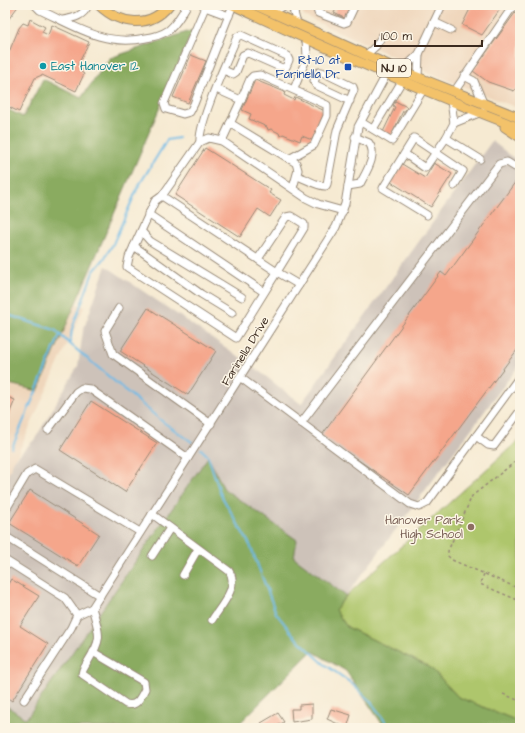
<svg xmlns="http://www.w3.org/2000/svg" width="525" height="733" viewBox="0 0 525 733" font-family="'Architects Daughter',sans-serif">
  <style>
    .built { fill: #efd6bb }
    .industrial { fill: #cdc2b9 }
    .green { fill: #aec66c; stroke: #747845 }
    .forest { fill: #8aab60; stroke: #626a3f }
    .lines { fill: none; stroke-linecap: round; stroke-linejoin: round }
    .stream { stroke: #6dbbe7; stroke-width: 2 }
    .building { fill: #f5a68b }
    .minor-casing { stroke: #988a78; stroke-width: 9 }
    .major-casing { stroke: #988a78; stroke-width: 11 }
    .path { stroke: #988a78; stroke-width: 1.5; stroke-dasharray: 3 3; stroke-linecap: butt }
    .minor { stroke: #fff; stroke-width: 7 }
    .major { stroke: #f3c26a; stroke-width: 9 }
    .culture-dot { fill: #0f9aa8; stroke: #fcf5e5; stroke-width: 1.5 }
    .transit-dot { fill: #1a4fb4; stroke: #fcf5e5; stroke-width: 1.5 }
    .education-dot { fill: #8d6e63; stroke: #fcf5e5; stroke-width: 1.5 }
    .labels { text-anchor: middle; stroke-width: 3; stroke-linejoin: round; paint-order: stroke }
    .shield { fill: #fcf5e5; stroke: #75675a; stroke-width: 1 }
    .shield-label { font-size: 11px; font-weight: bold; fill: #3b2a1e }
    .transit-label { font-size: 12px; fill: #164399; stroke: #fcf5e5; text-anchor: end }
    .culture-label { font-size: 12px; fill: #0d838f; stroke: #fcf5e5; text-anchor: start }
    .street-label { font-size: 12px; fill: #3b2a1e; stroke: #fcf5e5 }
    .education-label { font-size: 12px; fill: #785e54; stroke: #fcf5e5; text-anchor: end }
  </style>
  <rect width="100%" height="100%" fill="#fcf5e5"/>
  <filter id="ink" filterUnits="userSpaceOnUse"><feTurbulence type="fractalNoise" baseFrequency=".025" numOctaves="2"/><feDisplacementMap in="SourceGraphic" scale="8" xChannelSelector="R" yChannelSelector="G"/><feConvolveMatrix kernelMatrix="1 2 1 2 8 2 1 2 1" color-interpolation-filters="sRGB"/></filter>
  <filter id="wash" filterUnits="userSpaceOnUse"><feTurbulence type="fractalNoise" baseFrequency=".012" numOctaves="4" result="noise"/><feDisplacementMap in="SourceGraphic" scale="16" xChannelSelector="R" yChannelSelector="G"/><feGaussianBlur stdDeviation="0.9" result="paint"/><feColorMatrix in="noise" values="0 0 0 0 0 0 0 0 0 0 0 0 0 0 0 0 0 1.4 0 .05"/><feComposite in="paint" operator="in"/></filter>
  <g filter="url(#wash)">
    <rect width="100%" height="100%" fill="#f6ead2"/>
    <g class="built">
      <polygon points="299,5 520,5 520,109 427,72 304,16"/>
      <polygon points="5,275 84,307 5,482"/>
    </g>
    <polygon class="industrial" points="492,141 520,163 520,364 346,596 294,557 297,540 224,489 208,457 20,728 5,728 5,482 14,460 35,439 78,366 83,331 106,266 250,364 301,404"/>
    <polygon class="green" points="520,439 520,722 458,697 431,668 347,627 335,610 346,596"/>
    <g class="forest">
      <polygon points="193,30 38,391 5,383 5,108 23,117 43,79 81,98 110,58"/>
      <polygon points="208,457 224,489 297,540 294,557 346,596 335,610 347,627 431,668 458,697 520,722 520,728 385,728 346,671 312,651 235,728 5,728 5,705 26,719"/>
    </g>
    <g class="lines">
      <g class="stream">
        <polyline points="5,314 55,330 70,344 163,422 192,442"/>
        <polyline points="70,344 72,329 93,272 104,259 113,244 138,187 167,140 179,138"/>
        <polyline points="12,448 60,335"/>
        <polyline points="201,449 208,456 221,495 250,545 276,613 295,637 324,664 351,683 371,702 390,728"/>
      </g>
    </g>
    <g id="blocks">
      <g class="building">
        <polygon points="5,5 19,5 5,24"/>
        <polygon points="338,5 353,5 346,19 334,13"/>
        <polygon points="472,5 503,5 482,35 462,25"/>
        <polygon points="515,13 520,17 520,84 514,91 488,82 473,71"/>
        <polygon points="30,19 45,27 42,32 48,35 52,25 89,42 78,65 84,67 81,72 84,74 76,91 42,75 35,78 19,112 5,105 5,50 9,52 19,28 23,23 28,25"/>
        <polygon points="191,55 206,61 188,103 173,97"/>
        <polygon points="255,80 285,92 284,95 294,100 295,97 325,111 312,140 302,136 300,141 283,134 280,136 279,133 271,129 268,130 267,127 249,119 251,114 242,110"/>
        <polygon points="395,101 407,107 405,111 403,111 391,136 383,132 395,107 393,106"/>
        <polygon points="205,148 271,190 269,193 281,200 270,217 258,209 240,237 175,195"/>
        <polygon points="434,163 452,174 431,207 391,182 402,164 425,178"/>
        <polygon points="519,177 520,346 409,495 322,435 441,272 446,276"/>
        <polygon points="148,308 216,351 188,395 120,351"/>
        <polygon points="5,396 15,400 7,419 5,419"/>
        <polygon points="91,401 157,443 125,492 60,450"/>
        <polygon points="30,490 99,534 78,566 9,523"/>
        <polygon points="11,579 39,596 20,626 48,644 12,701 5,696 5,589"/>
        <polygon points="312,704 312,719 292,722 291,709 299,709 299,705"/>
        <polygon points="331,709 351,715 347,728 327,719"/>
        <polygon points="278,713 284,722 274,728 264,728 261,723"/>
      </g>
    </g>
  </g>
  <g filter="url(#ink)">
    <use href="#blocks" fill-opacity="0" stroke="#988a78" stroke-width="1"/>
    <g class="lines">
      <g class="minor-casing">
        <g id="minor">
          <path d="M35 5 40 10C76 27 106 47 146 38 154 37 163 34 169 30 177 23 182 14 187 5"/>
          <polyline points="206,5 164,103 166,109 183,114 190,112 194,104 233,5"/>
          <polyline points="292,5 297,24"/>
          <polyline points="205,7 229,16"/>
          <polyline points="317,9 318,13 344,23 347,22 355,5"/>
          <polyline points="271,12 285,5"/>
          <path d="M63 20C74 18 84 16 88 5"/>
          <polyline points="434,22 451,30"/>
          <polyline points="366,55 376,46 382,36"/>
          <polyline points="401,71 419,54 442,5"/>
          <polyline points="464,76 474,81 484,105"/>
          <polyline points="418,78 419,54"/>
          <polyline points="216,89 241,100 222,141"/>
          <polyline points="294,89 307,57 306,39"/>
          <polyline points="454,92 511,9 517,5"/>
          <polyline points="241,100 250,79 253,76 260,75 327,105 327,116 314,145 289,159"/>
          <polyline points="361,122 392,141 423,90"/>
          <polyline points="230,123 296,163 298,170 293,188"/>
          <polyline points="454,123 479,113"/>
          <polyline points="373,129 402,81"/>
          <polyline points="446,138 480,159"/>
          <path d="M200 142C198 123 228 58 237 37L241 35 287 56 289 60 286 67 282 68 248 53 243 55 236 72 233 74 223 70"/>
          <polyline points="405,154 425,168 446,138 454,123 451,101"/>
          <path d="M297 176C306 178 317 187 326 186L327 184 337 130 354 90 353 87 322 72H319L314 81 316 85 350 101"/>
          <path d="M348 186 360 184C366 172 378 155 369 143L355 137"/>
          <polyline points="162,196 277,272 304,228 304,224 291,216 286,217 258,259"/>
          <polyline points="148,214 264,292"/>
          <polyline points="427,215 383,188 414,138 463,171 454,186"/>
          <polyline points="142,232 150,241 242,297"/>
          <polyline points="134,246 201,294 232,313"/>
          <polyline points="299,285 277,272 236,338 127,267 129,257 155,201 162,196 200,142 209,138 222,141 306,198 318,204 343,211"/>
          <polyline points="119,308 105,331 113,354 211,424"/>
          <polyline points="241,378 410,504 419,507 427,503 520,376"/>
          <polyline points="301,423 499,164 507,162 515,167"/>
          <polyline points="48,430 76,392 82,388 90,389 188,458"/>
          <polyline points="476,436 488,445 494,446 520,411"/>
          <polyline points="5,511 27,474 35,469 140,532"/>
          <path d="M152 514 229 571C240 586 220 607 212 620"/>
          <polyline points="5,536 100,596"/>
          <polyline points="152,556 170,528"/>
          <polyline points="5,560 65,598 77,615"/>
          <polyline points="183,575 198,549"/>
          <path d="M92 608C103 642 100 640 83 670L82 674 126 704C137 707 140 698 145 689L144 682 93 652"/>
          <polyline points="77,615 92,608 336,227 345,204 358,127 386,75"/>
          <polyline points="24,700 71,628 77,615"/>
        </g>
      </g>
      <g class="major-casing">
        <g id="major">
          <path d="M99 5C120 25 150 29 169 5"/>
          <path d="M233 5C327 49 423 91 520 128"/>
          <polyline points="255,5 397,69 520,118"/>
          <polyline points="505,127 520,137"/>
        </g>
      </g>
      <g class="path">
        <polyline points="520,458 472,496 448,551 448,556 452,560 520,589"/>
        <polyline points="484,574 480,584 520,601"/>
        <polyline points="503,694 520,701"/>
      </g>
      <use href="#minor" class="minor"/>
      <use href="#major" class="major"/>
    </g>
  </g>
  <circle class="culture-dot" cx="43" cy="66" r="4"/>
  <rect class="transit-dot" x="344" y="63" width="8" height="8" rx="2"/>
  <circle class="education-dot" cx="471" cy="527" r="4"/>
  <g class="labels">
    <rect class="shield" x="377" y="59" width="34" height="18" rx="3"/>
    <g class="shield-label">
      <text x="394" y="72">NJ 10</text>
    </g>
    <g class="transit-label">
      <text x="340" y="64">Rt-10 at<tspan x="340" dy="14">Farinella Dr</tspan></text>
    </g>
    <g class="culture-label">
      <text x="51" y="70">East Hanover 12</text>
    </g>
    <g class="street-label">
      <text transform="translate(245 351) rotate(-58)" y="4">Farinella Drive</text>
    </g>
    <g class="education-label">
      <text x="463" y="524">Hanover Park<tspan x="463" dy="14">High School</tspan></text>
    </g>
  </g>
  <rect width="525" height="733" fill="none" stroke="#fcf5e5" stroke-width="20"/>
  <path d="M375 40v6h107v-6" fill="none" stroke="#3b2a1e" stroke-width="2"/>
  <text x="381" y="40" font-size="12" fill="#3b2a1e" stroke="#fcf5e5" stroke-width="3" paint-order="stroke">100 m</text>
</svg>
